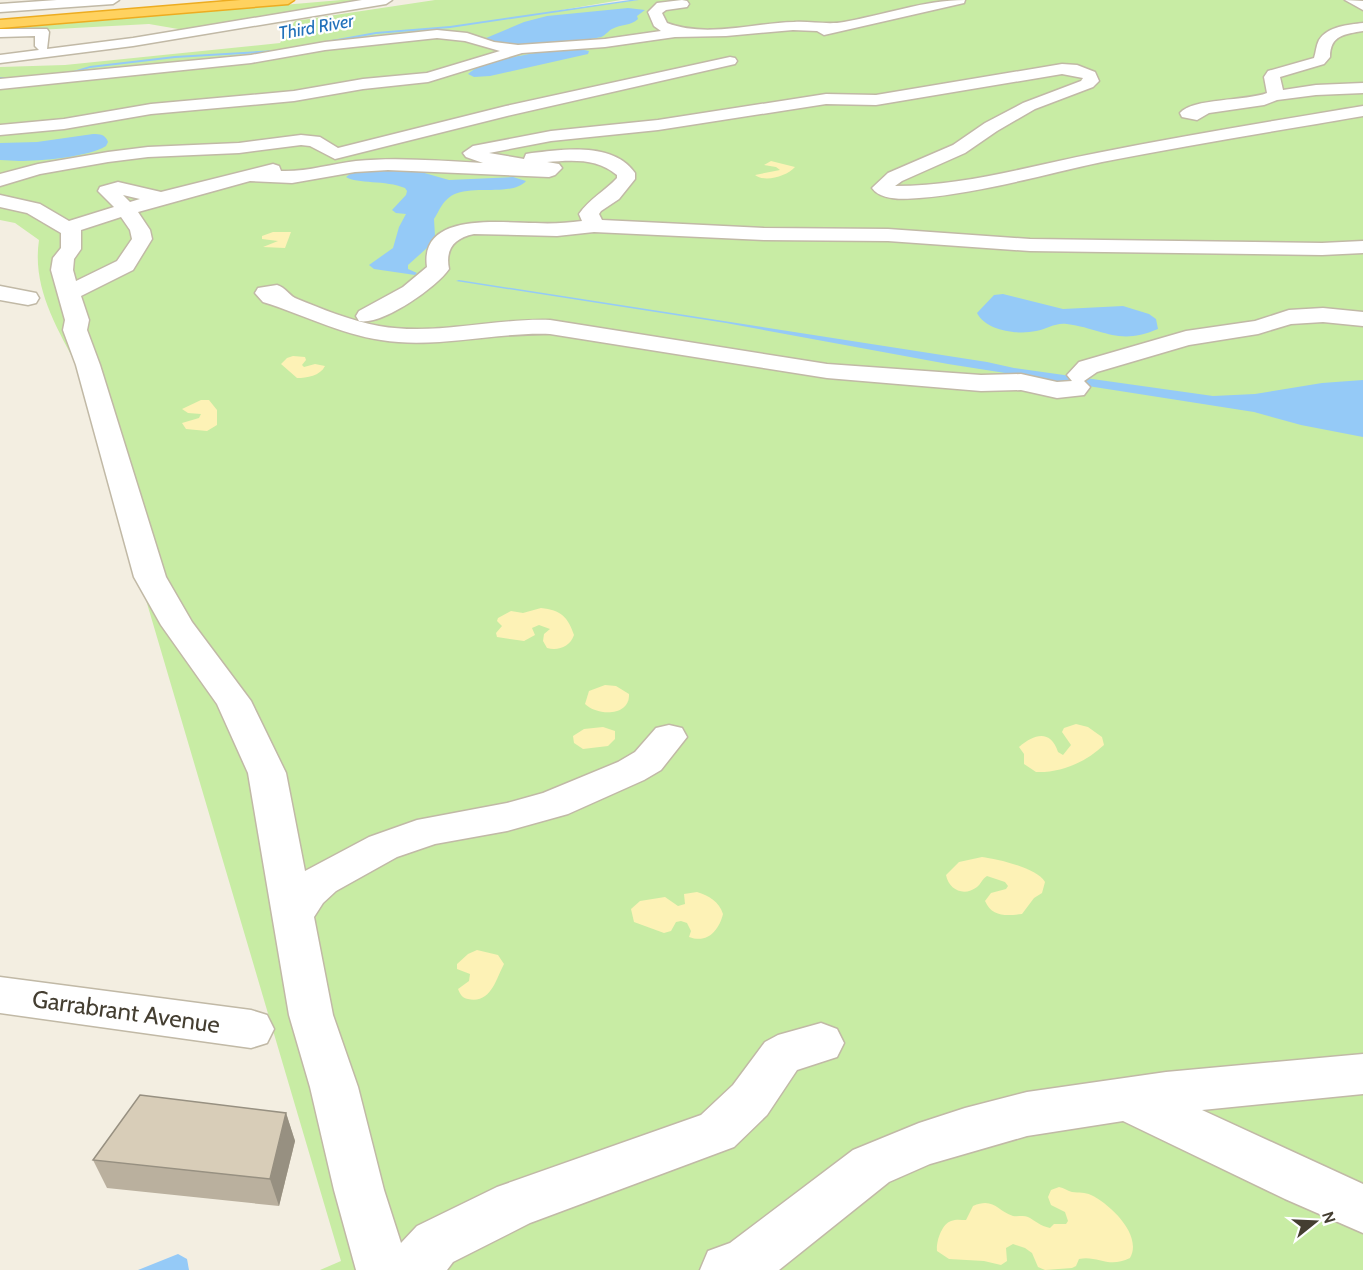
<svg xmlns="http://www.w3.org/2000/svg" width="1363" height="1270" viewBox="0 0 1363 1270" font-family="Cabin,sans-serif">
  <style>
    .green { fill: #c8eca4 }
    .sand { fill: #fdf2b6 }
    .water { fill: #95caf7 }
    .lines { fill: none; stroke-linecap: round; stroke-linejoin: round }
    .stream { fill: #95caf7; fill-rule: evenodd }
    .minor-casing { stroke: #c1b9a6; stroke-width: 3 }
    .highway-casing { stroke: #edac20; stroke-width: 3 }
    .minor { fill: #fff; fill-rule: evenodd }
    .highway { fill: #ffd25f; fill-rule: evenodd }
    .wall { fill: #bab09e }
    .shaded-wall { fill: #979081 }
    .building { fill: #d8cdb8; stroke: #979081; stroke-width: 1.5 }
    .labels { text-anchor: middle; stroke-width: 4.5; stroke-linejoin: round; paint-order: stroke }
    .far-water-label { font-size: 18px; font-style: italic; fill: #2171ba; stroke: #fff }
    .near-street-label { font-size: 24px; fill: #443e31; stroke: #fff }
  </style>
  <rect width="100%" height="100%" fill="#f3eee1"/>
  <g class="green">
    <polygon points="341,0 372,0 184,30 149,24 0,32 0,29"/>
    <path d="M435 0H621L550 12 637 0H1363V1270H320L341 1261 77 366C56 326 32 287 39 240L15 223 0 220V67L65 65 280 43 295 21Z"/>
  </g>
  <g class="sand">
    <path d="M771 161 795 167C787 176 765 183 755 175L780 170 776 167 764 165Z"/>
    <polygon points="273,232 291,232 285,248 263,247 278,241 262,239 262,236"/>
    <path d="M293 356 305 357 306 360 302 365 304 367 315 364 325 366C320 376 307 378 297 378L281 364 287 358Z"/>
    <polygon points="201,400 209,400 217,410 217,425 207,431 186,429 182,423 199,418 201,414 188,413 182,409"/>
    <path d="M541 608C561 610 568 617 574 635 570 647 558 651 547 648L543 641 544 634 550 629 539 625 532 628 535 635 524 641 497 637 496 633 502 626 497 621 498 618 511 611 523 613Z"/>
    <path d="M605 685 616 686 629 694C630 717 597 716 585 704L589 691Z"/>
    <path d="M1076 724 1088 727 1102 737 1104 745C1086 762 1061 773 1036 772L1024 764V754L1019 747C1035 733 1051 730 1058 752L1063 755 1071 745 1062 732 1064 728Z"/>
    <polygon points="603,727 615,731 615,739 608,746 583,749 574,743 573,736 584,729"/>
    <path d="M982 857C998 859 1037 868 1045 882L1042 893 1034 898 1022 914C1006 916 992 917 985 901L991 893 1006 889 1008 886 1005 882 987 876C982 879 981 884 977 887 964 897 949 890 946 875L959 862Z"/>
    <path d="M697 892C709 896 719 901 723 914 719 930 708 944 689 937L691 931 687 923 681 921 676 922 671 931 664 933 634 922 631 909 640 901 665 897 678 906 685 904 684 894Z"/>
    <path d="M477 950 498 955 504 964C496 979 491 1004 468 999 462 998 460 994 458 989L469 981 470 974 457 969V964L468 954Z"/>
    <path d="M1059 1187C1064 1188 1068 1191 1072 1192 1079 1193 1085 1192 1091 1195 1110 1204 1143 1235 1130 1258 1108 1269 1098 1255 1079 1259L1076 1266 1072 1268 1045 1270 1038 1267 1032 1253 1025 1248 1013 1244 1006 1248 1007 1261 1001 1265 984 1261 949 1259 937 1251C936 1241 942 1224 951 1221 956 1219 961 1220 966 1220L973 1206C994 1197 997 1211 1013 1216 1018 1217 1023 1215 1028 1217 1036 1221 1040 1226 1050 1228L1054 1224H1066L1068 1221 1065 1212 1051 1205 1048 1197 1051 1190Z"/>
  </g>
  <g class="water">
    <path d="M628 8 645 10 637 16 638 19C631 26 621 24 612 29 608 31 606 35 601 37 581 42 500 50 486 38L524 22 547 16Z"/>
    <path d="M574 48 589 51 588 54 490 76 474 77 468 74C484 58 550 51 574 48Z"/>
    <path d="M93 134C100 134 105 134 108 142L106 146C89 157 40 161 19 161 13 161 7 160 0 160V143L37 142Z"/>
    <path d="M376 169 414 170 449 180 513 177 526 181C512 197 470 184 451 196 442 202 439 211 434 219L435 236 427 248 408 265V269L417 273 415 275 374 269 369 265 393 248 399 227 406 214 396 213 392 210 406 195 407 191 405 188C386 180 357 184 346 177L353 172Z"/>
    <polygon points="459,280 987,362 1014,368 1213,396 1255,394 1322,383 1363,380 1363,437 1301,425 1254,412 948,364 726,323 456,281"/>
    <path d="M1003 294 1063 309 1123 306 1149 314 1156 319 1158 329C1118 346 1104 329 1067 324 1056 322 1047 329 1036 331 1018 335 986 331 977 313L994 295Z"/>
    <polygon points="178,1254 187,1259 189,1270 138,1270"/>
  </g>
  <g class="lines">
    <g class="stream">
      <polygon points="630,0 639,0 450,28 376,34 276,52 175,58 90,68 62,76 60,75 90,66 175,56 276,50 376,32 450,26"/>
      <polygon points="0,77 19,78 21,79 19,80 0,79"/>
    </g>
    <g class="minor-casing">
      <g id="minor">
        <polygon points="57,0 119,0 113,4 0,12 0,4"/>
        <polygon points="362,0 392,0 386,4 133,46 0,63 0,55 39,50 35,46 35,36 0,37 0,29 47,29 49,32 47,49 133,38"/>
        <path d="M682 0 687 1 689 4 687 7 666 10 662 13 667 23C706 38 753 23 794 22 810 21 828 25 844 22 885 15 924 0 965 0L964 3 824 35 817 31 793 30 726 36 675 37 605 47 522 53 428 82 363 89 294 101 151 114 64 129 0 135V125L64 119 151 104 294 91 363 79 427 73 500 51 465 41 437 38 325 50 251 63 0 89V79L251 55 325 42 437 30 467 33 494 42 518 45 605 39 661 31 654 26 648 12 657 3Z"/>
        <polygon points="1345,0 1363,1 1363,10"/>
        <path d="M1363 23V31C1345 34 1330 35 1330 57L1324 64 1280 77 1283 90 1316 85 1363 83V93L1316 95 1277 100 1264 105 1209 113 1197 120 1182 117 1180 113C1192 98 1247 101 1267 93L1264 77 1268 71 1314 58C1316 52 1316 46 1319 40 1328 26 1348 25 1363 23Z"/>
        <polygon points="730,57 735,58 737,61 735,64 507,116 335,159 310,146 301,145 239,153 148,157 108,162 40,174 0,186 0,174 38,164 108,152 148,147 239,143 301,135 320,137 338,148 506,106"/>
        <path d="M1062 64 1077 65 1095 72 1099 81 1093 87 1035 109 997 131 965 153 902 181 895 186C964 186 1030 166 1097 153 1185 135 1274 121 1363 106V116C1276 131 1189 145 1102 162 1041 175 981 193 919 198 905 199 881 201 872 188L888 173 953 145 985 123 1023 103 1081 81 1083 78 1062 74 876 105 826 104 658 130 551 141 489 153 524 159 526 154 532 153C564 149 614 142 635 173V179L619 199 601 211 599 214 602 220 764 228 888 229 1030 239 1322 243 1363 241V253L1322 255 1030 251 888 241 764 240 594 232 557 236 474 234C454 238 445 249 449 269 436 288 381 326 359 321L356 316 359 311 403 287 427 267C419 211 502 223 535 223 551 224 566 223 582 221L579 214C589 199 605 191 617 178V175C597 158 572 160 547 162L559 164 562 168 555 175 549 177 388 170 355 172 292 183 250 181 138 212 150 230 152 239 133 270 81 296 89 320 87 330 100 365 166 577 192 622 251 701 286 773 305 871 369 837 417 820 507 803 543 793 618 762 635 752 656 728 669 725 682 728 687 737 661 770 644 780 568 814 507 831 435 844 397 857 336 891 323 903 314 917 333 1015 358 1087 384 1190 401 1243 417 1226 497 1187 701 1115 733 1085 765 1042 778 1035 821 1023 837 1029 844 1043 837 1057 797 1070 767 1115 734 1147 530 1223 453 1262 447 1270H356L334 1190 310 1087 289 1015 248 773 217 704 161 625 134 577 76 365 63 330 65 320 51 270 53 258 61 248V233L27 213 0 207V195L40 204 69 221 114 207 98 191 100 187 118 182 161 192 273 164 279 166 281 171C306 172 331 164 356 161 398 157 441 161 483 163L466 157 463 153 473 146 551 131 658 120 826 94 876 95ZM123 195 140 199 130 202ZM121 217 130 230 132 239 117 261 76 281 73 270 74 259 81 249V230Z"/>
        <path d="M277 285C286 288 288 294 295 298 322 309 351 321 379 326 435 336 494 318 550 320L827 364 981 375 1021 374 1057 382 1072 381 1067 375 1079 362 1186 331 1255 321 1289 310 1323 308 1363 312V326L1323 322 1291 324 1258 334 1189 345 1097 372 1084 381 1090 387 1084 395 1057 398 1021 390 981 391 827 378 550 334C494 332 436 349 381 340 340 334 302 314 263 302L255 293 258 288Z"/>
        <polygon points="0,286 36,293 39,298 36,303 28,305 0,300"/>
        <polygon points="0,977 251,1010 267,1015 274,1029 267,1043 251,1048 0,1013"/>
        <polygon points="1363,1054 1363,1094 1202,1110 1363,1184 1363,1233 1285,1199 1123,1121 1027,1136 930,1164 889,1182 779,1270 700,1270 708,1251 730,1243 853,1150 919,1123 965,1108 1027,1092 1166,1072"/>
      </g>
    </g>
    <g class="highway-casing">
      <polygon id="highway" points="241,0 294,0 288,4 0,28 0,20"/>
    </g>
    <use href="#minor" class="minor"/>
    <use href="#highway" class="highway"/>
  </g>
  <polygon class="wall" points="286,1113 295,1141 279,1206 107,1188 93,1160"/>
  <polygon class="shaded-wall" points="286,1113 295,1141 279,1206 270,1179"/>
  <polygon class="building" points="140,1095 286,1113 270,1179 93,1160"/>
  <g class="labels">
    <g class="far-water-label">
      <text transform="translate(316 27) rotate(-10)" y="6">Third River</text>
    </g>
    <g class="near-street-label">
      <text transform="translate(126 1012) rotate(8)" y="8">Garrabrant Avenue</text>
    </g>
  </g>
  <g transform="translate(1315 1222) rotate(72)" stroke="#ffffff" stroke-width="4.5" paint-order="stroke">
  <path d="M0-4.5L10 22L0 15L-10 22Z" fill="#443e31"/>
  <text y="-9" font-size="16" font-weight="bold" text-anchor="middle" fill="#443e31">N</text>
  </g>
</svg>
